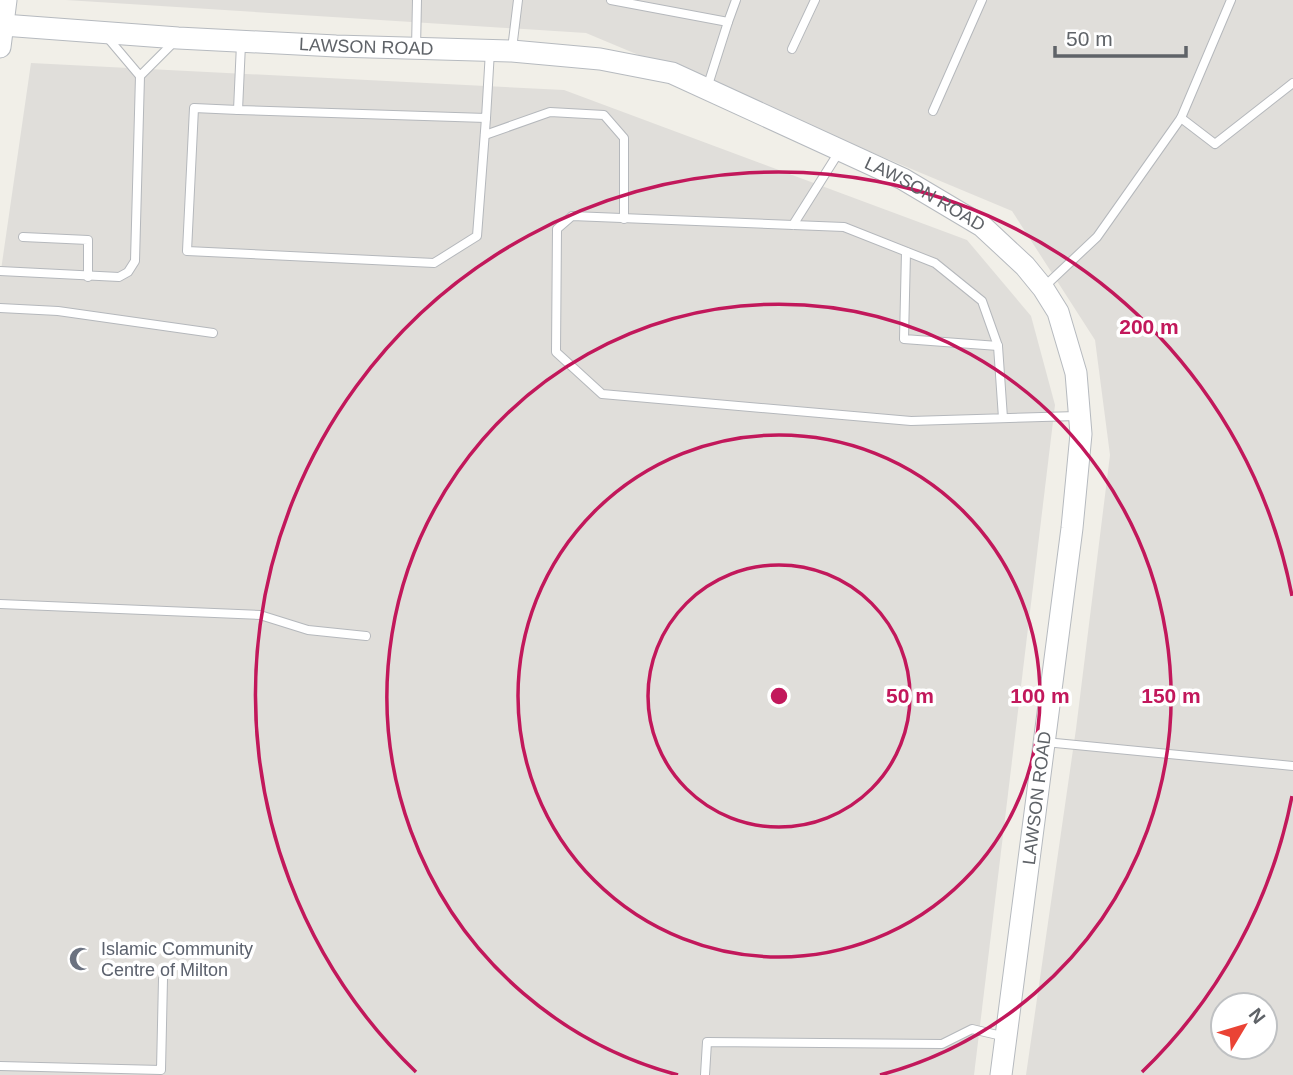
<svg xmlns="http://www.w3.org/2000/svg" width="1293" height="1075" viewBox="0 0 1293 1075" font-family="Arial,sans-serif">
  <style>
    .industrial { fill: #e0deda; fill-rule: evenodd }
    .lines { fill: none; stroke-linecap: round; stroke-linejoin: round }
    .lane-casing { stroke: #b5b8bc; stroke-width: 10 }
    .secondary-casing { stroke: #b6babf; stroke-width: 23 }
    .lane { stroke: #fff; stroke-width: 8 }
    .secondary { stroke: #fff; stroke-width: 21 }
    .ring { fill: none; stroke: #c2185b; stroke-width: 3.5 }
    .labels { text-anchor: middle; stroke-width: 7; stroke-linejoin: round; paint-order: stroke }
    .street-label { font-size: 18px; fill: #5f6368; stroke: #fff }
    .worship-label { font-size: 18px; fill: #5b616d; stroke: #fff; text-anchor: start }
    .centre { fill: #c2185b; stroke: #fff; stroke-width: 3.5 }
    .ring-label { font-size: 21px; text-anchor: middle; font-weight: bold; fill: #c2185b; stroke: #fff; stroke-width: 7; stroke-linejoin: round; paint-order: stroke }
  </style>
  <rect width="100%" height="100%" fill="#f1efe8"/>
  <g class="industrial">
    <path d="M66 0H1293V1075H1026L1076 729 1110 455 1095 340 1012 211 586 33ZM1223 1005H1265V1047H1223Z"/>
    <polygon points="31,63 564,90 967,240 1031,316 1055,405 974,1075 0,1075 0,277"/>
  </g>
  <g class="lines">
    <g class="lane-casing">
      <g id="lane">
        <polyline points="611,0 728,22 707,88"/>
        <polyline points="728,22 736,0"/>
        <polyline points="107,37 140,76 176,40"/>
        <polyline points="241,44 238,110 486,118 490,51"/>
        <polyline points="416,48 417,0"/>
        <polyline points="512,49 518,0"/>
        <polyline points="792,49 815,0"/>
        <polyline points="238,110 194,108 187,251 434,263 477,236 486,118"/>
        <polyline points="933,111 982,0"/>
        <polyline points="1181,118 1215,144 1293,83"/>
        <polyline points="485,135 550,112 604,115 624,138 624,219"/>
        <polyline points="793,225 839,152"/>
        <polyline points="23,237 88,240 88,277"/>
        <polyline points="906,252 904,339 998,346"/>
        <polyline points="0,271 119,277 128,272 135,261 140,76"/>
        <polyline points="1045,286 1097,237 1181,118 1231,0"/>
        <polyline points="0,308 58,311 213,333"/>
        <polyline points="1003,418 998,346 982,301 935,263 844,227 572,216 557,229 556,352 602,394 911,421 1077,416"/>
        <polyline points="0,604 260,615 308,630 366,636"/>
        <polyline points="1045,742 1293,766"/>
        <polyline points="0,1066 161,1070 163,979"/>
        <polyline points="705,1075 707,1042 942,1044 972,1029 1006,1037"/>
      </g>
    </g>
    <g class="secondary-casing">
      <g id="secondary">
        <path id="s1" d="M3 25 178 38 336 46 512 51 600 59 672 73 903 179 982 226 1025 266 1043 288 1058 312 1076 373 1081 434 1072 528 1001 1075"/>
        <polyline points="0,47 6,0"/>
      </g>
    </g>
    <use href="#lane" class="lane"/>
    <use href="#secondary" class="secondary"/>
  </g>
  <g class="ring">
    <circle cx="779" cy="696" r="131"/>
    <circle cx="779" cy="696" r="261"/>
    <path d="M678 1075A392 392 0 1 1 880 1075"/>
    <path d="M1292 796A523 523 0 0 1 1142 1072M416 1072A523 523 0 1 1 1292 596"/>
  </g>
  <defs>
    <g id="mosque-bare" transform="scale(1.89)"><path d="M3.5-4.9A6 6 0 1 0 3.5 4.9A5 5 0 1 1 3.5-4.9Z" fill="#6b7280" stroke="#fff" stroke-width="2.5" paint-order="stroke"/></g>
  </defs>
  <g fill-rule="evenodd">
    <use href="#mosque-bare" x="81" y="959"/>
  </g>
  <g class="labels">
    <g class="street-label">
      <text dy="6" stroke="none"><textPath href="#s1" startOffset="364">LAWSON ROAD</textPath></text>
      <text dy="6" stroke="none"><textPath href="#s1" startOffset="952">LAWSON ROAD</textPath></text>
      <text transform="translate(1037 798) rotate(-83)" y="6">LAWSON ROAD</text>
    </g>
    <g class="worship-label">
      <text x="101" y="955">Islamic Community<tspan x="101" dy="21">Centre of Milton</tspan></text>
    </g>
  </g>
  <circle cx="779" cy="696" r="10" class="centre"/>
  <g class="ring-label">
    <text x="1149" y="334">200 m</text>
    <text x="910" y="703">50 m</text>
    <text x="1040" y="703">100 m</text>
    <text x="1171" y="703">150 m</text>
  </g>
  <g transform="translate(1244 1026) rotate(52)"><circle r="33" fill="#ffffff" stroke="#bfc1c3" stroke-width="2"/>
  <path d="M0-5L12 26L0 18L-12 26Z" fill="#ea4335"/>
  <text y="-10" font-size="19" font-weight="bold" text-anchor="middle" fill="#5f6368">N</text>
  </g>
  <path d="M1055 46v10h131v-10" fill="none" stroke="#5f6368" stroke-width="3.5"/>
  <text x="1066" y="46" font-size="21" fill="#5f6368" stroke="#ffffff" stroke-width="5" paint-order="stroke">50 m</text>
</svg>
